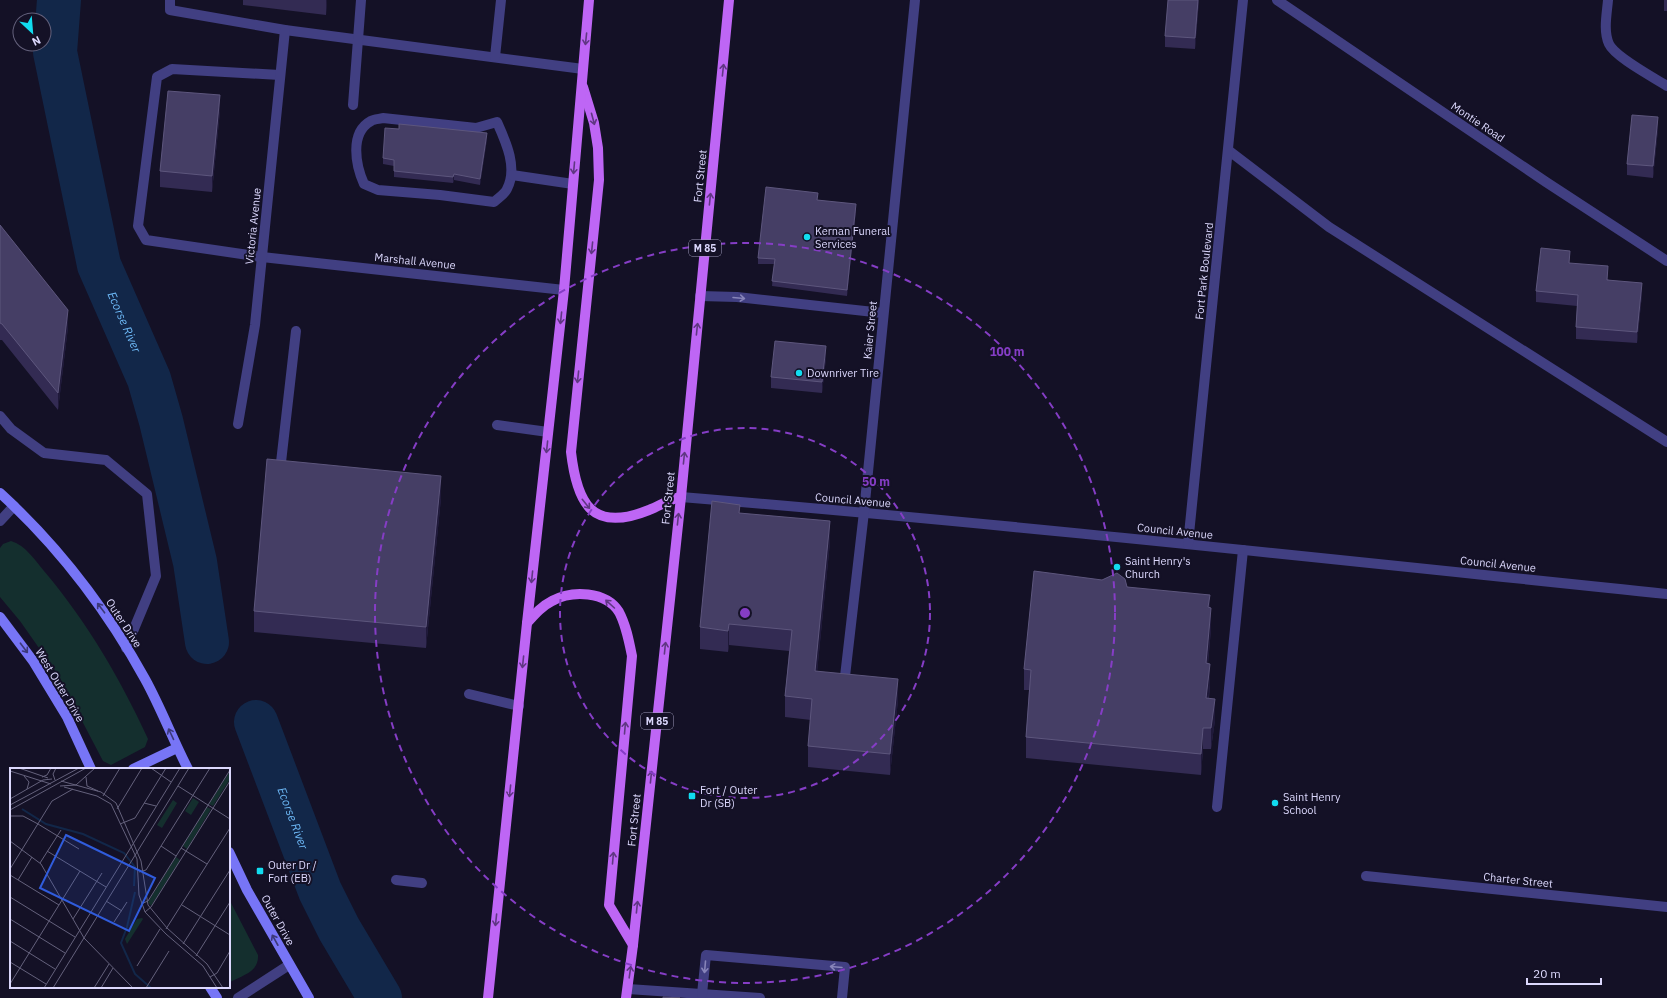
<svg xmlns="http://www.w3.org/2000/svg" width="1667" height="998" viewBox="0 0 1667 998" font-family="'IBM Plex Sans',sans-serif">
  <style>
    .green { fill: #142f2e }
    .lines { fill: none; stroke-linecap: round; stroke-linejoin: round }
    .river { stroke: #122749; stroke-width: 44 }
    .service { stroke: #413f82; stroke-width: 10 }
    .minor { stroke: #413f82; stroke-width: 10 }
    .secondary { stroke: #7775f6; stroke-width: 10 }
    .primary { stroke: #be66f5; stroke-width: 10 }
    .wall { fill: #332b53 }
    .shaded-wall { fill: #1f1939 }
    .building { fill: #453e65; stroke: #5d567d }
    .oneway { stroke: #603783 }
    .oneway2 { stroke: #8784b9 }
    .oneway3 { stroke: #3c3979 }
    .ring { fill: none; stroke: #853dc5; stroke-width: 2; stroke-dasharray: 7 5 }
    .poi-dot { fill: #11dcf0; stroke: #141126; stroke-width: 1.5 }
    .labels { text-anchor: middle; stroke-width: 4; stroke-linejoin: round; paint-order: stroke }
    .shield { fill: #141126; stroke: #a09cbc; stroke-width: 1 }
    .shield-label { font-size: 10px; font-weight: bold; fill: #dcd8fd }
    .street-label { font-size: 11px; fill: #dcd8fd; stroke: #141126 }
    .poi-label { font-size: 11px; fill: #dcd8fd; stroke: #141126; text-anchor: start }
    .water-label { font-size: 12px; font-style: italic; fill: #6db8f6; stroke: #141126 }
    .inset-river { fill: none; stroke: #122749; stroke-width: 2 }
    .inset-road { fill: none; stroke: #64617c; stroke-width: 1 }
    .view { fill: #305cdc; fill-opacity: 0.15; stroke: #305cdc; stroke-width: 2 }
    .inset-edge { fill: none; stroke: #dcd8fd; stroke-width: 2 }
    .centre { fill: #853dc5; stroke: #141126; stroke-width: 2 }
    .ring-label { font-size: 12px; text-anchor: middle; font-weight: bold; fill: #853dc5; stroke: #141126; stroke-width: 4; stroke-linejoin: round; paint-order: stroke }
  </style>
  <rect width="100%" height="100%" fill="#141126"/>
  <g class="green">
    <path d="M11 541C25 545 35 560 44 571 87 622 120 678 148 739L145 747 111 765 103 761 58 675 20 621 0 597V548L3 544Z"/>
    <path d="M229 899 258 955C259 972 243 975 230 982Z"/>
  </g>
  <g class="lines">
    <g class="river">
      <path id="s1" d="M59 0 55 52 99 265 149 379 161 421 195 562 207 642"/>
      <path id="s2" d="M256 722 320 891 339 929 380 998"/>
    </g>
    <g class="service">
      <polyline points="170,0 170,10 285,30 583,69"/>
      <path d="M1608 0C1607 13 1603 31 1609 44 1615 57 1653 77 1667 86"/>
      <polyline points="495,57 501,0"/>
      <polyline points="353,105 361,0"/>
      <path d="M383 118 476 128 497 122C506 142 518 168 507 189 505 194 498 198 494 202L440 195 378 190 364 184C356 166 349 133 371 121 374 119 380 119 383 118Z"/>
      <polyline points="1228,150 1329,227 1667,442"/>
      <polyline points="512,175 573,184"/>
      <polyline points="262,257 146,240 138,226 157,77 172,69 280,75"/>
      <polyline points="700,296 737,297 883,313"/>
      <polyline points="0,416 11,429 44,453 106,460 147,494 156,576 126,648"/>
      <polyline points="497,425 548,432"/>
      <polyline points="280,471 296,331"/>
      <polyline points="469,694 519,706"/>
      <polyline points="1217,807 1243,550"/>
      <polyline points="396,880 422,883"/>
      <polyline points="628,989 760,998"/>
      <polyline points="702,994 706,955 845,967 842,998"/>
    </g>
    <g class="minor">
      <polyline points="1277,0 1546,182 1667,261"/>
      <polyline points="262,257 564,290"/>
      <polyline points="238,424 255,325 285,30"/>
      <path d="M681 497C1010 524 1338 560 1667 594"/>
      <polyline points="0,521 14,506"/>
      <polyline points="1188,544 1243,0"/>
      <polyline points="844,685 864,512 915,0"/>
      <polyline points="1366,876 1667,907"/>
      <polyline points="238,998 289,965"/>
    </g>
    <g class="secondary">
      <path d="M0 493C58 546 107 610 145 679 161 708 173 740 188 769"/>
      <polyline points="0,617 33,661 67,717 91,769"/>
      <polyline points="133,769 177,748"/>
      <polyline points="229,852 247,890 309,998"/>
      <polyline points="210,987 217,998"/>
    </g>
    <g class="primary">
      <path d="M583 87 594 123 598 148 599 180 571 452C577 504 592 533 649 510 660 506 669 499 681 497"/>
      <path d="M527 623C535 614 542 606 552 601 572 590 606 591 619 612 626 625 629 641 632 656L609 905 633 945"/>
      <polyline points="488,998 527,623 564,290 589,0"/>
      <polyline points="626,998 633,945 681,497 729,0"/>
    </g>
  </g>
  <g class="wall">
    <polygon points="243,0 327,0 326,15 243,5"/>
    <polygon points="1199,0 1195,49 1165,47 1165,36"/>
    <polygon points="1663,0 1667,0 1667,11 1664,11 1664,0"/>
    <polygon points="220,111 212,192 160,187 160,171"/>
    <polygon points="1658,129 1653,178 1627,175 1627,164"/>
    <polygon points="487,139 480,185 454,180 453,183 394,177 394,166 383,164 383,158"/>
    <polygon points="818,200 856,210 847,296 772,286 774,264 758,264 758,258"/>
    <polygon points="0,225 68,327 58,410 2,340 0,340"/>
    <polygon points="1570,263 1642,294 1637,343 1576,339 1576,327 1577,306 1536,302 1536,291"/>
    <polygon points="826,358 822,393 771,388 771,377"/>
    <polygon points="441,498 426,648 254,632 254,611"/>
    <polygon points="740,513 830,542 817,672 898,700 890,775 808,767 808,746 811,720 785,717 785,696 789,651 729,645 728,652 700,649 700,627"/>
    <polygon points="1102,580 1210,608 1211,629 1208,664 1210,685 1209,698 1215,720 1211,749 1203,749 1201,775 1026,758 1026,737 1029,690 1024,690 1024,669"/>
  </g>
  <g class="shaded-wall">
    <polygon points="326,0 327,0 326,15"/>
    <polygon points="1198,0 1199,0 1195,49 1195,38"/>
    <polygon points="220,95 220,111 212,192 212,176"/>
    <polygon points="1658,117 1658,129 1653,178 1653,166"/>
    <polygon points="487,133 487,139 480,185 480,179"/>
    <polygon points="454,174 454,180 453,183 453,177"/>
    <polygon points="856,204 856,210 847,296 847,290"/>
    <polygon points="1642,283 1642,294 1637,343 1637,332"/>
    <polygon points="68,310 68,327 58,410 58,393"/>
    <polygon points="826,346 826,358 822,393 822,382"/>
    <polygon points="441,476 441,498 426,648 426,627"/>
    <polygon points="830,521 830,542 815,693 815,671"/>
    <polygon points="1210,595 1210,616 1208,607"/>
    <polygon points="1211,608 1211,629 1206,684 1206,663"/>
    <polygon points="729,624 729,645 728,652 728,631"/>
    <polygon points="1210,664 1210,685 1206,719 1206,698"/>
    <polygon points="898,679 898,700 890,775 890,754"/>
    <polygon points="1215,699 1215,720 1211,749 1211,728"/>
    <polygon points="1203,728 1203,749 1201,775 1201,754"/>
  </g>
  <g class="building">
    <polygon points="1168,0 1198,0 1195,38 1165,36"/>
    <polygon points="168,91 220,95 212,176 160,171"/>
    <polygon points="1632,115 1658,117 1653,166 1627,164"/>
    <polygon points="399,124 487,133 480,179 454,174 453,177 394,171 394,160 383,158 385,128 399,129"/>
    <polygon points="766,187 818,193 817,200 856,204 847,290 772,281 775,259 758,258"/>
    <polygon points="0,225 68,310 58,393 2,324 0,323"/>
    <polygon points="1541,248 1570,251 1569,263 1608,266 1607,280 1642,283 1637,332 1576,327 1578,295 1536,291"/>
    <polygon points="775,341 826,346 822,382 771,377"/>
    <polygon points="267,459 441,476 426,627 254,611"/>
    <polygon points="712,501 740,505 739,513 830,521 815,671 898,679 890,754 808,746 812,699 785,696 792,630 729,624 728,631 700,627"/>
    <polygon points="1034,571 1102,580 1117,573 1125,579 1127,587 1210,595 1208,607 1211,608 1206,663 1210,664 1206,698 1215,699 1211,728 1203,728 1201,754 1026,737 1031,670 1024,669"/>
    <polygon points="663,997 680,998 663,998"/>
  </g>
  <defs><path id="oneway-shaft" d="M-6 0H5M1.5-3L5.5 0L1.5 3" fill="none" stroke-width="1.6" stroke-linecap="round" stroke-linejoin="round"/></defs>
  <g class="oneway">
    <use href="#oneway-shaft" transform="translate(586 39) rotate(96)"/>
    <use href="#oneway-shaft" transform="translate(723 70) rotate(-84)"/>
    <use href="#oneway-shaft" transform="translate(593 119) rotate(75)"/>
    <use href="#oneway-shaft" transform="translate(574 168) rotate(95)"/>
    <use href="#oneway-shaft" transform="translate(710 199) rotate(-84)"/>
    <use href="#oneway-shaft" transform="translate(592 248) rotate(96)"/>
    <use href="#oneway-shaft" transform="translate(561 318) rotate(96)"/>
    <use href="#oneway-shaft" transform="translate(697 329) rotate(-84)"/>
    <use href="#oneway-shaft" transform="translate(578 377) rotate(96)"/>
    <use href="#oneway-shaft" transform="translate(547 447) rotate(96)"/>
    <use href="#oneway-shaft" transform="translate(684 458) rotate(-84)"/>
    <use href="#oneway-shaft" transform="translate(586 504) rotate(51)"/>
    <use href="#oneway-shaft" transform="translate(678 519) rotate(-84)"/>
    <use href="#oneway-shaft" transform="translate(532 577) rotate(96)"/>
    <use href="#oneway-shaft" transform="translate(610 604) rotate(-138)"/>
    <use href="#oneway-shaft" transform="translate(665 648) rotate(-84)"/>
    <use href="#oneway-shaft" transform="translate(523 662) rotate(96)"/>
    <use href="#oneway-shaft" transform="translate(625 728) rotate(-85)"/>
    <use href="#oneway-shaft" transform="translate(651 777) rotate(-84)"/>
    <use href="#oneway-shaft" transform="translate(510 791) rotate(96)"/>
    <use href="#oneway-shaft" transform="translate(613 858) rotate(-85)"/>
    <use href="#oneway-shaft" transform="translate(637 907) rotate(-84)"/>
    <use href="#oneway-shaft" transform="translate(496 920) rotate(96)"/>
    <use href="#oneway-shaft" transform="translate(630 972) rotate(-82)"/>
  </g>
  <g class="oneway2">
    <use href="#oneway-shaft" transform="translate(739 298) rotate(5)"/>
    <use href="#oneway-shaft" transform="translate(705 967) rotate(95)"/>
    <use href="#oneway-shaft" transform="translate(836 967) rotate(-175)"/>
  </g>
  <g class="oneway3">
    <use href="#oneway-shaft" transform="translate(101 608) rotate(-127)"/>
    <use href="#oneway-shaft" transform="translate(24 648) rotate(53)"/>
    <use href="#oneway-shaft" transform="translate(171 734) rotate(-115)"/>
    <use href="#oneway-shaft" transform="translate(275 940) rotate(-119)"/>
  </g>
  <g class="ring">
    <circle cx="745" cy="613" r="185"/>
    <circle cx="745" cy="613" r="370"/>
  </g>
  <g class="poi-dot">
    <circle cx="807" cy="237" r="4"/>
    <circle cx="799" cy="373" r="4"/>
    <circle cx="1117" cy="567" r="4"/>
    <rect x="688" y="792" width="8" height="8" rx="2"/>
    <circle cx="1275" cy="803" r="4"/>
    <rect x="256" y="867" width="8" height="8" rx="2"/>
  </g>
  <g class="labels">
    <g class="shield">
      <rect x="689" y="240" width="32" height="16" rx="3"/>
      <rect x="641" y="713" width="32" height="16" rx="3"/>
    </g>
    <g class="shield-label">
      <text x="705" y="252">M 85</text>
      <text x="657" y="725">M 85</text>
    </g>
    <g class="street-label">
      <text transform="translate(1478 122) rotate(34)" y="4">Montie Road</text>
      <text transform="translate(700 176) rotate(-84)" y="4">Fort Street</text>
      <text transform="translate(253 226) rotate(-84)" y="4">Victoria Avenue</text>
      <text transform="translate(415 261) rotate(6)" y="4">Marshall Avenue</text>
      <text transform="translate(1204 271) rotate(-84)" y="4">Fort Park Boulevard</text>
      <text transform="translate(870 330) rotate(-84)" y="4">Kaier Street</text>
      <text transform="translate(668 498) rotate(-84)" y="4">Fort Street</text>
      <text transform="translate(853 500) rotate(5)" y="4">Council Avenue</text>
      <text transform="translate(1175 531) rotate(6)" y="4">Council Avenue</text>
      <text transform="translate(1498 564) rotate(6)" y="4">Council Avenue</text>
      <text transform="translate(124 623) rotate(57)" y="4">Outer Drive</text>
      <text transform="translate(60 685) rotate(59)" y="4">West Outer Drive</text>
      <text transform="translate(634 820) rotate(-84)" y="4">Fort Street</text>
      <text transform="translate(1518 880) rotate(6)" y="4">Charter Street</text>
      <text transform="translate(278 920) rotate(61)" y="4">Outer Drive</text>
    </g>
    <g class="poi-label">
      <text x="815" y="235">Kernan Funeral<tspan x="815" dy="13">Services</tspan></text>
      <text x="807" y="377">Downriver Tire</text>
      <text x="1125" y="565">Saint Henry's<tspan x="1125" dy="13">Church</tspan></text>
      <text x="700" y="794">Fort / Outer<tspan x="700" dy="13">Dr (SB)</tspan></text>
      <text x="1283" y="801">Saint Henry<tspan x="1283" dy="13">School</tspan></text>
      <text x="268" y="869">Outer Dr /<tspan x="268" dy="13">Fort (EB)</tspan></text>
    </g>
    <g class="water-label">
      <text dy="4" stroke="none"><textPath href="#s1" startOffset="332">Ecorse River</textPath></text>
      <text dy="4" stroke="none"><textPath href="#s2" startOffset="103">Ecorse River</textPath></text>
    </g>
  </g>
  <g transform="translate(10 768)">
    <rect width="220" height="220" fill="#141126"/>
    <path d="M220 3V11L203 38 199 36ZM183 30 189 34 181 47 175 43ZM163 32 167 35 152 60 147 57ZM197 39 201 41 177 81 173 78ZM166 89 170 92 141 138 138 134ZM132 150 133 151 117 176 115 171 127 151Z" fill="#142f2e"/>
    <path class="inset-river" d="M12 41 36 56 73 66 114 85 125 99 124 118M125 124 117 159 111 175 125 206 141 220"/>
    <path class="inset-road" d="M9 0 38 10M141 0 161 14M0 3 41 16M14 8 19 14 17 21M32 9 37 7 41 0M76 9 77 18 88 23M45 12 43 6 46 0M51 13 91 24 106 35 131 93 138 137 157 160 197 196 213 220M50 18 66 17 85 0M168 18 220 51M54 19 87 28 101 36 127 91 129 127 135 144 156 166 193 198 207 220M93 28 110 0M0 31 33 12 42 11M134 35 146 38M0 37 69 0M107 41 132 0M0 42 76 0M0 48H13L28 56M28 56 69 81M110 56 125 50 156 0M0 73 31 96 74 170 123 220M151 78 166 88M171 80 197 96M37 83 96 119M30 95 51 62M0 101 42 33 63 21M129 104 136 102 200 0M0 107 49 137M8 112 22 89M0 129 65 169M96 133 112 143M131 136 138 133 220 2M172 137 220 167M135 144 141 139 220 13M0 151 55 185M63 151 92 105M104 154 117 134M156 161 220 60M0 173 45 201M173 176 220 102M186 188 220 134M0 194 36 216M127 198 150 161M200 209 207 205 220 183M0 216 70 103M34 220 170 0M43 220 179 0M84 220 99 196M91 220 103 200M136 220 159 183"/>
    <path class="view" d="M56 67 145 110 119 163 30 120Z"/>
    <rect width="220" height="220" class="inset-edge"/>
  </g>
  <circle cx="745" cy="613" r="6" class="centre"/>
  <g class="ring-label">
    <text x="1007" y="356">100 m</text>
    <text x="876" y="486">50 m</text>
  </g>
  <g transform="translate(32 32) rotate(154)"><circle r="19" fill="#141126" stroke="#64617c"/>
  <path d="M0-3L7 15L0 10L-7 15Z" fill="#11dcf0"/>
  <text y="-6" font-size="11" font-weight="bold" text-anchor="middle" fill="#dcd8fd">N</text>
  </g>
  <path d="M1527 978v6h74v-6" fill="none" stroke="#dcd8fd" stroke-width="2"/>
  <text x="1533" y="978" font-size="12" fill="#dcd8fd" stroke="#141126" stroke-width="3" paint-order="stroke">20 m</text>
</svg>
